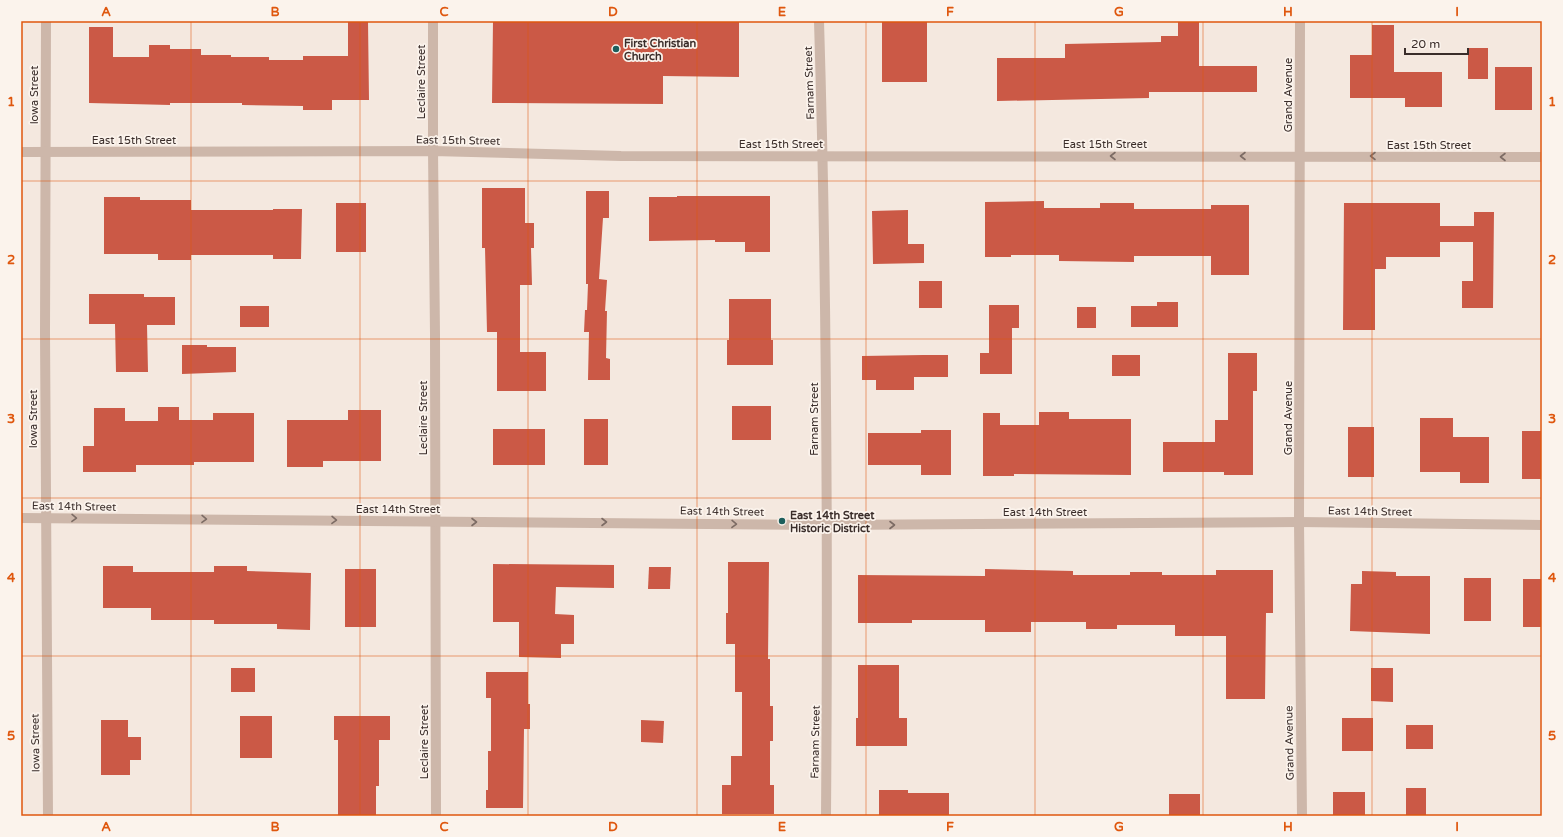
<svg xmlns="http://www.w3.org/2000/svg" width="1563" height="837" viewBox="0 0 1563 837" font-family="'Varela Round',sans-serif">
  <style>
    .building { fill: #cb5946 }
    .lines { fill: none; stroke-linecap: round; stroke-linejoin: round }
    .minor { stroke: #cdb7aa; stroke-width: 10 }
    .tertiary { stroke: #cdb7aa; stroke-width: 10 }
    .oneway { stroke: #7c6b64 }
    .grid { fill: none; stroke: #df570e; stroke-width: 1; stroke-opacity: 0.55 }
    .poi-dot { fill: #1d5e5c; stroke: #fbf3ec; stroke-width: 1.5 }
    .labels { text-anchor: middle; stroke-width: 3.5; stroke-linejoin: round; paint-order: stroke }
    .poi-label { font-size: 11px; font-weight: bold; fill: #3a2d2a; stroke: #fbf3ec; text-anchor: start }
    .street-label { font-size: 11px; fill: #3a2d2a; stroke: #fbf3ec }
    .neatline { fill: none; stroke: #df570e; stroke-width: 1.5 }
    .grid-label { font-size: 13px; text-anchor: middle; font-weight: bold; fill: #df570e }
  </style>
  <rect width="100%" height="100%" fill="#f4e8df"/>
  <g class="building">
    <polygon points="348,21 368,21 369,100 332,100 332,110 303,110 303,106 242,105 242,103 170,103 170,105 89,103 89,27 113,27 113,57 149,57 149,45 170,45 170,49 201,49 201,55 231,55 231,57 269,57 269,60 303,60 303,56 348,56"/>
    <polygon points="493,21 739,21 739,77 663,76 663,104 492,103"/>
    <rect x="882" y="21" width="45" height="61"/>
    <polygon points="1178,21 1199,21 1199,66 1257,66 1257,92 1149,92 1149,98 997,101 997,58 1065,58 1065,44 1161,42 1161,36 1178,36"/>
    <polygon points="1372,25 1394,25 1394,72 1442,72 1442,107 1405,107 1405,98 1350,98 1350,55 1372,55"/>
    <rect x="1468" y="48" width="20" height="31"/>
    <rect x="1495" y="67" width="37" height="43"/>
    <polygon points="482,188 525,188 525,223 534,223 534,248 531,248 532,285 520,285 520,352 546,352 546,391 497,391 497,332 487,332 485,248 482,248"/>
    <polygon points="586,191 609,191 609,218 603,218 599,279 607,280 605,311 607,311 606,358 610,359 610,380 588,380 589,332 584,332 585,310 587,310 588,284 586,284"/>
    <polygon points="677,196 770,196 770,252 745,252 745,242 715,242 715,240 649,241 649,197 677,197"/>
    <polygon points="104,197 140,197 140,200 191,200 191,210 273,210 273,209 302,209 301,259 273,259 273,255 191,255 191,260 158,260 158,254 104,254"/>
    <polygon points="1044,201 1044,208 1100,208 1100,203 1134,203 1134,209 1211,209 1211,205 1249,205 1249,275 1211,275 1211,256 1134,256 1134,262 1059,261 1059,255 1011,255 1011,257 985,257 985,202"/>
    <rect x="336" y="203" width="30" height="49"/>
    <polygon points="1344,203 1440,203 1440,226 1474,226 1474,212 1494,212 1493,308 1462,308 1462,281 1473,281 1473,242 1440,242 1440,257 1386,257 1386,269 1375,269 1375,330 1343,330"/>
    <polygon points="908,210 908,244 924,244 924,263 873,264 872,211"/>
    <rect x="919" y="281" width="23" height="27"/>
    <polygon points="89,294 144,294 144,297 175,297 175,325 147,325 148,372 116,372 115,324 89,324"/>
    <polygon points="729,299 771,299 771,340 773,340 773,365 727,365 727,340 729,340"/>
    <polygon points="1157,302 1178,302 1178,327 1131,327 1131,306 1157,306"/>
    <polygon points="989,305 1019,305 1019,328 1012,328 1012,374 980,374 980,353 989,353"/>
    <rect x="240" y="306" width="29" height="21"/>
    <rect x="1077" y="307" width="19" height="21"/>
    <polygon points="182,345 207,345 207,347 236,347 236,372 182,374"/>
    <polygon points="1228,353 1257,353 1257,391 1253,391 1253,475 1224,475 1224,472 1163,472 1163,442 1215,442 1215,420 1228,420"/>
    <polygon points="923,355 948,355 948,377 914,377 914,390 876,390 876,380 862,380 862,356"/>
    <rect x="1112" y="355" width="28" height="21"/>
    <rect x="732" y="406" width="39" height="34"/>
    <polygon points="158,407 179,407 179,420 213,420 213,413 254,413 254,462 194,462 194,465 136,465 136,472 83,472 83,446 94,446 94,408 125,408 125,421 158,421"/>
    <polygon points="348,410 381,410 381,461 323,461 323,467 287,467 287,420 348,420"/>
    <polygon points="1039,412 1069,412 1069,419 1131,419 1131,475 1014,474 1014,476 983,476 983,413 1000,413 1000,425 1039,425"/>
    <polygon points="1420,418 1453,418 1453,437 1489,437 1489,483 1460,483 1460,472 1420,472"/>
    <rect x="584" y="419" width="24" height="46"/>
    <rect x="1348" y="427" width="26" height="50"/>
    <rect x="493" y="429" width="52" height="36"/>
    <polygon points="921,430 951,430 951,475 921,475 921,465 868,465 868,433 921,433"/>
    <rect x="1522" y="431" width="20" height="48"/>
    <polygon points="728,562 769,562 768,659 770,659 770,706 773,706 773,741 770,741 770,785 774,785 774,814 722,814 722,785 731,785 731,756 742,756 742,692 735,692 735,644 726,644 726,613 728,613"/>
    <polygon points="493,564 614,565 614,588 556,587 555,614 574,615 574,644 561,644 561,658 519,657 519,622 493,622"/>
    <polygon points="103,566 133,566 133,572 214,572 214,566 247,566 247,571 311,573 310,630 277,629 277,624 214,624 214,620 151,620 151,608 103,608"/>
    <polygon points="649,567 671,567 670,589 648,589"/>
    <rect x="345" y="569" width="31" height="58"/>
    <polygon points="985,569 1073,571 1073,575 1130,575 1130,572 1162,572 1162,575 1216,575 1216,570 1273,570 1273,613 1266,613 1265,699 1226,699 1226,636 1175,636 1175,625 1117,625 1117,629 1086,629 1086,622 1031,622 1031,632 985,632 985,620 912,620 912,623 858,623 858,575 985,576"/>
    <polygon points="1362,571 1396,572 1396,576 1430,576 1430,634 1350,631 1351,584 1362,584"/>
    <rect x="1464" y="578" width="27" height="43"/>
    <rect x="1523" y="579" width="19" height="48"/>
    <polygon points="858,665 899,665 899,718 907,718 907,746 856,746 856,718 858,718"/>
    <rect x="231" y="668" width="24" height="24"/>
    <polygon points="1371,668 1393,668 1393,702 1371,701"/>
    <polygon points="486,672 528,672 528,704 530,704 530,729 524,729 523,808 486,808 486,790 488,790 488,751 491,751 491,698 486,698"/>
    <rect x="240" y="716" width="32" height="42"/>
    <polygon points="334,716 390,716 390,740 379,740 379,786 376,786 376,816 338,816 338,740 334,740"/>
    <rect x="1342" y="718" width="31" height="33"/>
    <polygon points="101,720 128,720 128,737 141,737 141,760 130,760 130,775 101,775"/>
    <polygon points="641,720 664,721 663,743 641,742"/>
    <rect x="1406" y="725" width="27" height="24"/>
    <rect x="1406" y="788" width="20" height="28"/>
    <polygon points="879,790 908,790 908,793 949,793 949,816 879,816"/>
    <rect x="1333" y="792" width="32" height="24"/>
    <rect x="1169" y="794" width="31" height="22"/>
  </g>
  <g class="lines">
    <g class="minor">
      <polyline points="46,21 45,333 48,816"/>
      <polyline points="433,21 433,151 435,334 436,816"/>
      <path d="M819 21C827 286 828 551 826 816"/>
      <polyline points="1300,21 1299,522 1302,816"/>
    </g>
    <g class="tertiary">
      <polyline points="21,152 433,151 621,156 1542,157"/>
      <polyline points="21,518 826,525 1299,522 1542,525"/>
    </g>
  </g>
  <defs><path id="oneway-chevron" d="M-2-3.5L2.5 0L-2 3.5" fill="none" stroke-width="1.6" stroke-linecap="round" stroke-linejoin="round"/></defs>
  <g class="oneway">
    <use href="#oneway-chevron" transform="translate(1113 156) rotate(-180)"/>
    <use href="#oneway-chevron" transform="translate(1243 156) rotate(-180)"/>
    <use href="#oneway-chevron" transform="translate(1373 156) rotate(-180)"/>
    <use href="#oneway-chevron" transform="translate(1503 157) rotate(-180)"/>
    <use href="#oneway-chevron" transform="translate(74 518) rotate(1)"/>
    <use href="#oneway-chevron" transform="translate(204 519) rotate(1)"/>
    <use href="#oneway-chevron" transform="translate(334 520) rotate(1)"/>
    <use href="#oneway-chevron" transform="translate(474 522)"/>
    <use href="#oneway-chevron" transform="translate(604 522)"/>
    <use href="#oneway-chevron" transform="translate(734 524) rotate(1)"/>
    <use href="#oneway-chevron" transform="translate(892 525)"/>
  </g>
  <path class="grid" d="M191 21V816M360 21V816M528 21V816M697 21V816M866 21V816M1035 21V816M1203 21V816M1372 21V816M21 181H1542M21 339H1542M21 498H1542M21 656H1542"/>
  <g class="poi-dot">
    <circle cx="616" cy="49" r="4"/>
    <circle cx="782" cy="521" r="4"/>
  </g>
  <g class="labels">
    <g class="poi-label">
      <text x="624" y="47">First Christian<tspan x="624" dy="13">Church</tspan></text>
      <text x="790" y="519">East 14th Street<tspan x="790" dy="13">Historic District</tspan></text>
    </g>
    <g class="street-label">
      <text transform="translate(421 82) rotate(-90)" y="4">Leclaire Street</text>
      <text transform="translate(809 83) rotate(-92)" y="4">Farnam Street</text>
      <text transform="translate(34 95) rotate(-90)" y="4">Iowa Street</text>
      <text transform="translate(1288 95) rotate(-90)" y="4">Grand Avenue</text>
      <text x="134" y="144">East 15th Street</text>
      <text transform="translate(458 140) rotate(1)" y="4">East 15th Street</text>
      <text x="781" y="148">East 15th Street</text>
      <text x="1105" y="148">East 15th Street</text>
      <text x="1429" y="149">East 15th Street</text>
      <text transform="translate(423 418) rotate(-90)" y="4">Leclaire Street</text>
      <text transform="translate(1288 418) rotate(-90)" y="4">Grand Avenue</text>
      <text transform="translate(33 419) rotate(-90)" y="4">Iowa Street</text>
      <text transform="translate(814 419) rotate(-90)" y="4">Farnam Street</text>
      <text transform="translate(74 506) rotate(1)" y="4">East 14th Street</text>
      <text x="398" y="513">East 14th Street</text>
      <text transform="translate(722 511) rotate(1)" y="4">East 14th Street</text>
      <text transform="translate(1370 511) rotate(1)" y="4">East 14th Street</text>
      <text x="1045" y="516">East 14th Street</text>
      <text transform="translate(424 742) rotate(-90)" y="4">Leclaire Street</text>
      <text transform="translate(815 742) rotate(-89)" y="4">Farnam Street</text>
      <text transform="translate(35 743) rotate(-91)" y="4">Iowa Street</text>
      <text transform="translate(1289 743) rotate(-91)" y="4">Grand Avenue</text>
    </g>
  </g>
  <rect width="1563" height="837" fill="none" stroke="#fbf3ec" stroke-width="44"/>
  <path d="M1405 48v6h63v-6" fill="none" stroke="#3a2d2a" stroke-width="2"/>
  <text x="1411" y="48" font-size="12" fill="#3a2d2a" stroke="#fbf3ec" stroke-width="3" paint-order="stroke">20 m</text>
  <rect x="22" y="22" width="1519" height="793" class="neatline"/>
  <g class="grid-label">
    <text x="106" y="16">A</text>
    <text x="275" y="16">B</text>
    <text x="444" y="16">C</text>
    <text x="613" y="16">D</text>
    <text x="782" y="16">E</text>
    <text x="950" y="16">F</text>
    <text x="1119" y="16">G</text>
    <text x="1288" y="16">H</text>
    <text x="1457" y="16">I</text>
    <text x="11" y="106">1</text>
    <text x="1552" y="106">1</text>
    <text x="11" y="264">2</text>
    <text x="1552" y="264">2</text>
    <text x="11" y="423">3</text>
    <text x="1552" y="423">3</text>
    <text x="11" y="582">4</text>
    <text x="1552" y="582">4</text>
    <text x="11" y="740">5</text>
    <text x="1552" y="740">5</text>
    <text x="106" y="831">A</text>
    <text x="275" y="831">B</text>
    <text x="444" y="831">C</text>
    <text x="613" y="831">D</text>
    <text x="782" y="831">E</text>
    <text x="950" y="831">F</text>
    <text x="1119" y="831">G</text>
    <text x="1288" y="831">H</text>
    <text x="1457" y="831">I</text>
  </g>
</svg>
